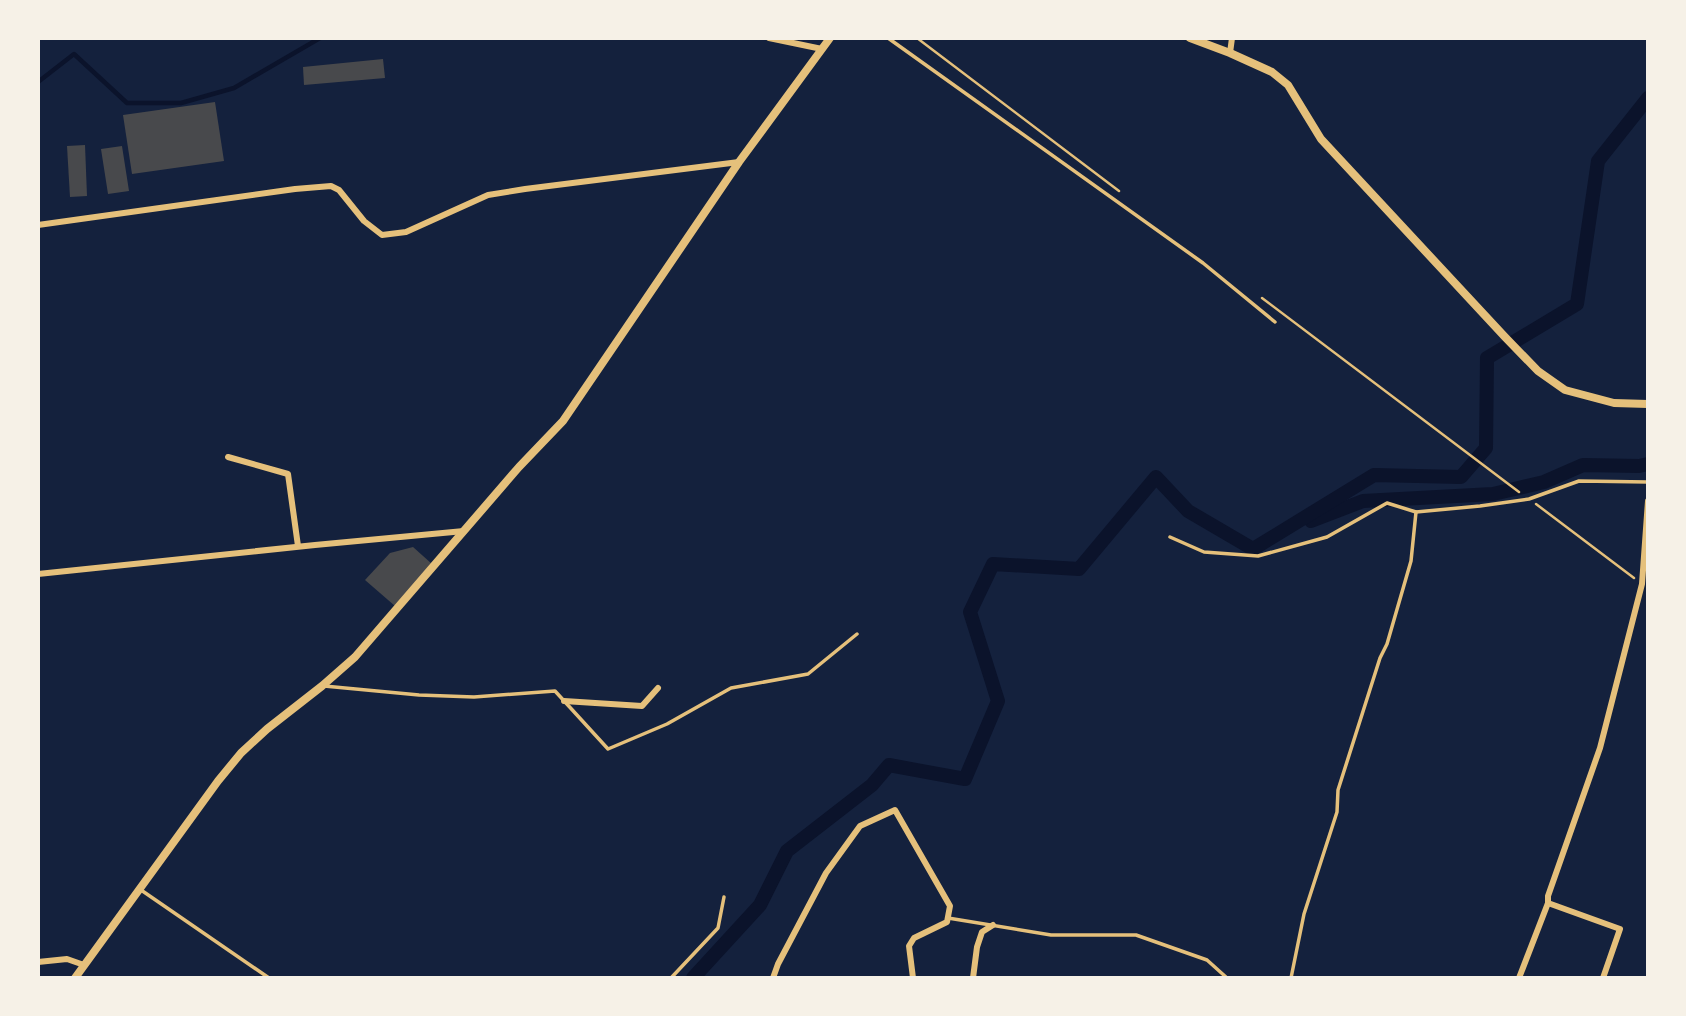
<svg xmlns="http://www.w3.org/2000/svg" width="1686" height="1016" viewBox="0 0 1686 1016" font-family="'Noto Serif',serif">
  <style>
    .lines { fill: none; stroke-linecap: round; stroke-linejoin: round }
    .stream { stroke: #0b132b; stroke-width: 4.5 }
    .canal { stroke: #0b132b; stroke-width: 14 }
    .building { fill: #48494c }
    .path { stroke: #e5c07b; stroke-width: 2.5 }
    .service { stroke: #e5c07b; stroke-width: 3.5 }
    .minor { stroke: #e5c07b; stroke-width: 6 }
    .tertiary { stroke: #e5c07b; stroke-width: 8 }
  </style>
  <rect width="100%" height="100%" fill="#14213d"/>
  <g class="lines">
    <polyline class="stream" points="38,82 74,54 127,103 181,103 234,88 320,38"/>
    <g class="canal">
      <polyline points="1311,521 1363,501 1493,494 1544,482 1583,465 1639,466 1648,464"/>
      <polyline points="693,978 760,905 787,851 872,785 889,765 965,779 998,701 970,612 993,564 1079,569 1156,477 1188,511 1253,549 1374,475 1461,477 1486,448 1487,358 1577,304 1598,161 1648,98"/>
    </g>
  </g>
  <g class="building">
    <polygon points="383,59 385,78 304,85 303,67"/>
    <polygon points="215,102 224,161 132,174 123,115"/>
    <polygon points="85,145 87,196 70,197 67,146"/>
    <polygon points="122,146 129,191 108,194 101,149"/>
    <polygon points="413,547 432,564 395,606 365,580 390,553"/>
  </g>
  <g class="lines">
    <g class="path">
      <polyline points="917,38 1119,191"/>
      <polyline points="1262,298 1519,492"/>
      <polyline points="1536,504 1634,578"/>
    </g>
    <g class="service">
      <polyline points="888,38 1203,263 1275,322"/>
      <polyline points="1170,537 1204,552 1258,556 1327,537 1387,503 1416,512 1480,506 1529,499 1579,481 1648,482"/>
      <polyline points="324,686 419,695 474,697 555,691 608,749 667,724 731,688 808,674 857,634"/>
      <polyline points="141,890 269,978"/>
      <polyline points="948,918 1051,935 1136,935 1207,960 1227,978"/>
      <polyline points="671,978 718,928 724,897"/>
      <polyline points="1291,978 1304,914 1337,812 1338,790 1380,658 1387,644 1411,561 1416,512"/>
    </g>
    <g class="minor">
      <polyline points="769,38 822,49"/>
      <polyline points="1230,53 1232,38"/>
      <polyline points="38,225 295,189 331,186 339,190 364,221 382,235 406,232 488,195 525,189 739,162"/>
      <polyline points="228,457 288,474 298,546"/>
      <polyline points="38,574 315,545 464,531"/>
      <polyline points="564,701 642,706 658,688"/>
      <polyline points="1548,903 1620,929 1603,978"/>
      <polyline points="38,962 67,959 84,965"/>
      <polyline points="773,978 778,964 826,873 860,826 895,810 950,906 947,922 914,938 909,946 913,978"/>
      <polyline points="973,978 977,947 982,932 993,925"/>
      <polyline points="1519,978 1548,903 1548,896 1600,748 1642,584 1648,501"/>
    </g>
    <g class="tertiary">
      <polyline points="1190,38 1230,53 1272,72 1288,85 1321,139 1505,337 1538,371 1565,390 1614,403 1648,404"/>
      <polyline points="75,978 218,781 241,753 267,729 322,686 355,657 519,467 563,421 739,162 830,38"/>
    </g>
  </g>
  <rect width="1686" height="1016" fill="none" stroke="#f6f1e7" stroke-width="80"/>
</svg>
